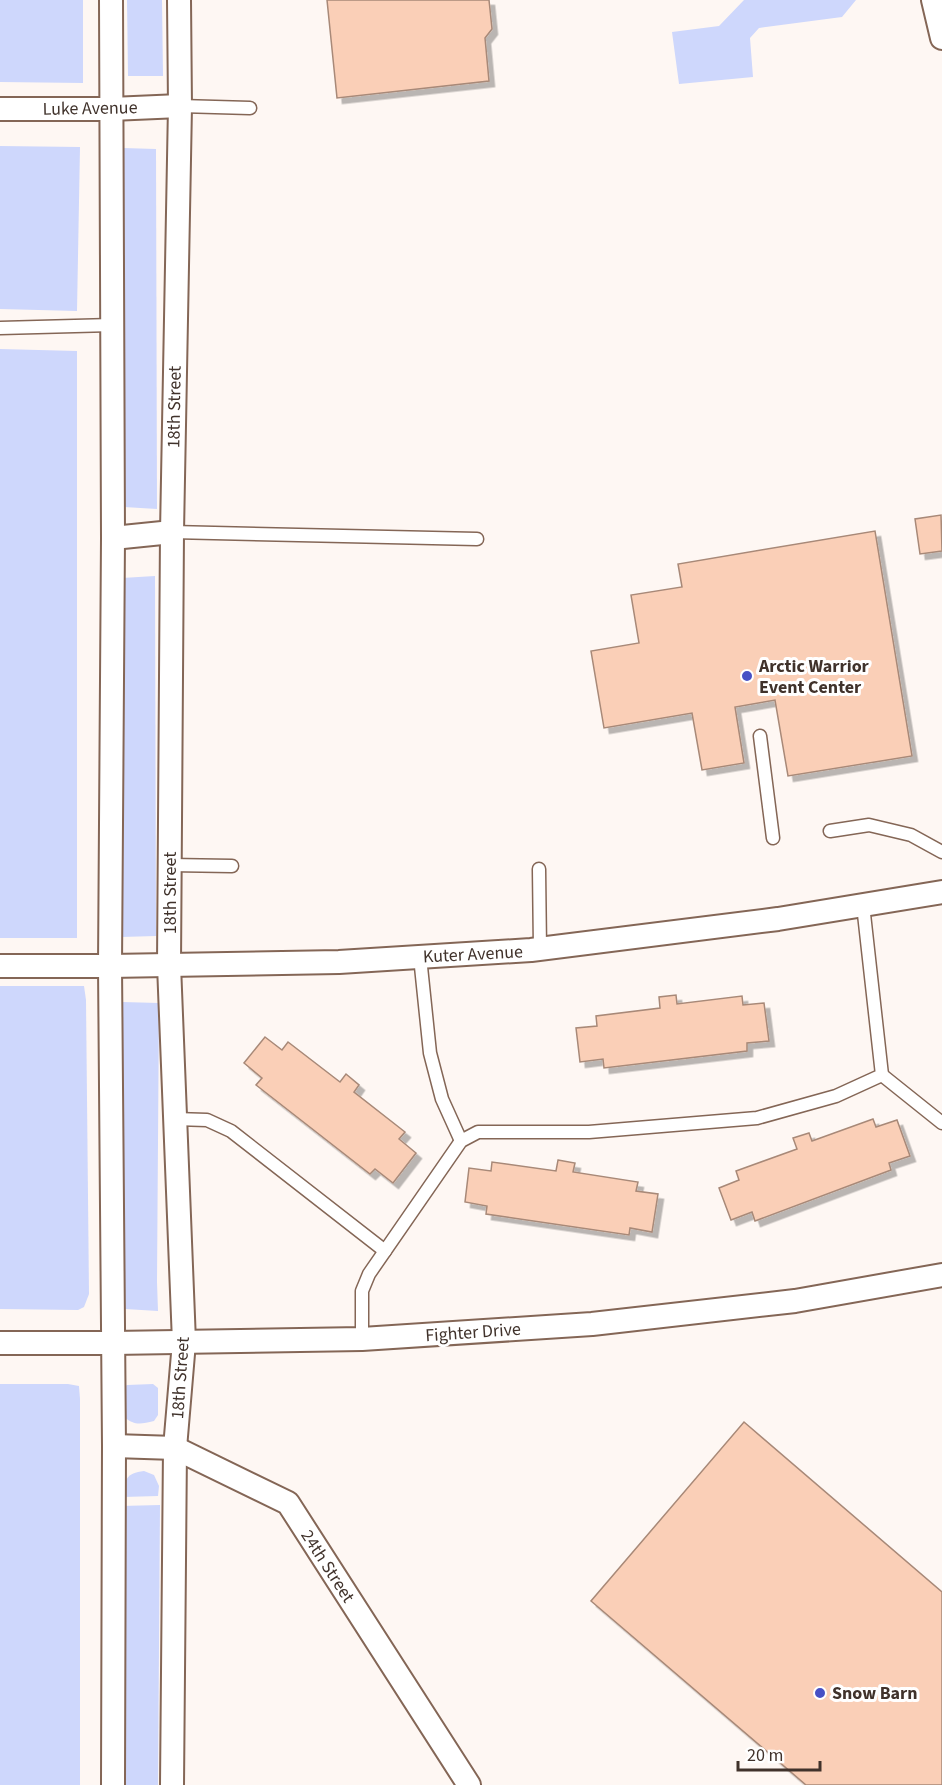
<svg xmlns="http://www.w3.org/2000/svg" width="942" height="1785" viewBox="0 0 942 1785" font-family="'Source Sans 3',sans-serif">
  <style>
    .green { fill: #ced7fc }
    .building { fill: #facfb7; stroke: #a88978; stroke-width: 1.5; filter: url(#shadow) }
    .lines { fill: none; stroke-linecap: round; stroke-linejoin: round }
    .lane-casing { stroke: #846656; stroke-width: 15 }
    .street-casing { stroke: #846656; stroke-width: 26 }
    .lane { stroke: #fff; stroke-width: 12 }
    .street { stroke: #fff; stroke-width: 22 }
    .poi-dot { fill: #4750c5; stroke: #fff; stroke-width: 2 }
    .labels { text-anchor: middle; stroke-width: 6; stroke-linejoin: round; paint-order: stroke }
    .street-label { font-size: 18px; fill: #40322b; stroke: #fff }
    .poi-label { font-size: 18px; font-weight: bold; fill: #40322b; stroke: #fff; text-anchor: start }
  </style>
  <defs>
    <filter id="shadow"><feDropShadow dx="5.5" dy="5.5" stdDeviation="0" flood-color="#0004"/></filter>
  </defs>
  <rect width="100%" height="100%" fill="#fef7f3"/>
  <g class="green">
    <polygon points="0,0 83,0 83,83 0,82"/>
    <polygon points="127,0 162,0 163,76 128,76"/>
    <polygon points="744,0 856,0 842,17 759,28 750,38 753,77 679,84 672,32 719,26"/>
    <polygon points="0,146 80,147 77,311 0,309"/>
    <polygon points="123,148 156,149 157,509 124,507"/>
    <polygon points="0,349 77,351 77,938 0,938"/>
    <polygon points="155,576 156,936 121,937 122,578"/>
    <polygon points="0,986 84,986 86,1000 89,1294 84,1307 78,1310 0,1309"/>
    <polygon points="122,1002 159,1003 157,1282 158,1311 125,1309 122,1276"/>
    <polygon points="0,1384 68,1384 79,1386 80,1399 80,1785 0,1785"/>
    <path d="M153 1384 158 1388V1415L154 1421C141 1424 135 1426 124 1417L123 1388 127 1385Z"/>
    <path d="M144 1471 154 1475 159 1486 158 1496 123 1497C124 1480 126 1473 144 1471Z"/>
    <polygon points="160,1505 158,1785 122,1785 121,1506"/>
  </g>
  <g class="building">
    <polygon points="327,0 489,0 492,29 485,38 489,81 337,98"/>
    <polygon points="941,515 942,551 920,554 915,519"/>
    <polygon points="875,531 912,756 788,776 775,700 735,707 744,763 702,770 692,713 604,728 591,651 639,643 631,595 682,587 678,564"/>
    <polygon points="676,995 677,1004 742,996 743,1005 764,1003 769,1041 747,1043 747,1051 604,1068 603,1059 580,1062 576,1028 597,1026 596,1016 660,1008 659,997"/>
    <polygon points="265,1037 282,1050 288,1042 340,1082 346,1074 359,1085 354,1092 405,1132 399,1139 416,1153 393,1183 375,1169 370,1174 256,1085 262,1078 244,1063"/>
    <polygon points="873,1119 876,1127 897,1120 910,1156 889,1163 891,1170 755,1221 752,1212 731,1220 719,1188 739,1180 736,1171 797,1149 793,1138 809,1133 812,1141"/>
    <polygon points="558,1160 575,1163 573,1172 638,1182 636,1191 658,1194 652,1232 630,1228 629,1235 486,1214 487,1206 465,1202 469,1168 491,1171 492,1162 556,1171"/>
    <polygon points="744,1422 942,1592 942,1785 806,1785 591,1601"/>
  </g>
  <g class="lines">
    <g class="lane-casing">
      <g id="lane">
        <polyline points="180,106 250,108"/>
        <polyline points="0,328 112,325"/>
        <polyline points="172,532 477,539"/>
        <polyline points="760,736 773,838"/>
        <polyline points="830,831 869,825 911,835 942,852"/>
        <polyline points="170,865 232,866"/>
        <polyline points="539,869 540,949"/>
        <polyline points="420,957 430,1053 442,1099 461,1141"/>
        <polyline points="882,1075 942,1123"/>
        <polyline points="175,1119 207,1120 231,1131 385,1251"/>
        <polyline points="362,1339 362,1291 369,1274 461,1141 478,1132 589,1132 757,1118 836,1096 882,1075 863,905"/>
      </g>
    </g>
    <g class="street-casing">
      <g id="street">
        <polyline points="111,0 113,538 110,966 114,1446 113,1785"/>
        <polyline points="933,0 942,38"/>
        <polyline points="0,109 111,109 180,106"/>
        <polyline points="113,538 172,532"/>
        <polyline points="0,966 110,966 339,962 531,950 778,919 942,892"/>
        <polyline points="0,1343 113,1343 362,1339 592,1324 795,1301 942,1275"/>
        <polyline points="114,1446 175,1448 288,1503 469,1785"/>
        <polyline points="172,1785 175,1448 184,1342 169,965 172,532 180,106 179,0"/>
      </g>
    </g>
    <use href="#lane" class="lane"/>
    <use href="#street" class="street"/>
  </g>
  <g class="poi-dot">
    <circle cx="747" cy="676" r="6"/>
    <circle cx="820" cy="1693" r="6"/>
  </g>
  <g class="labels">
    <g class="street-label">
      <text transform="translate(90 108) rotate(-1)" y="6">Luke Avenue</text>
      <text transform="translate(174 407) rotate(-89)" y="6">18th Street</text>
      <text transform="translate(170 893) rotate(-90)" y="6">18th Street</text>
      <text transform="translate(473 954) rotate(-3)" y="6">Kuter Avenue</text>
      <text transform="translate(473 1332) rotate(-4)" y="6">Fighter Drive</text>
      <text transform="translate(180 1378) rotate(-86)" y="6">18th Street</text>
      <text transform="translate(328 1566) rotate(57)" y="6">24th Street</text>
    </g>
    <g class="poi-label">
      <text x="759" y="672">Arctic Warrior<tspan x="759" dy="21">Event Center</tspan></text>
      <text x="832" y="1699">Snow Barn</text>
    </g>
  </g>
  <path d="M738 1761v9h82v-9" fill="none" stroke="#40322b" stroke-width="3"/>
  <text x="747" y="1761" font-size="18" fill="#40322b" stroke="#ffffff" stroke-width="4.5" paint-order="stroke">20 m</text>
</svg>
